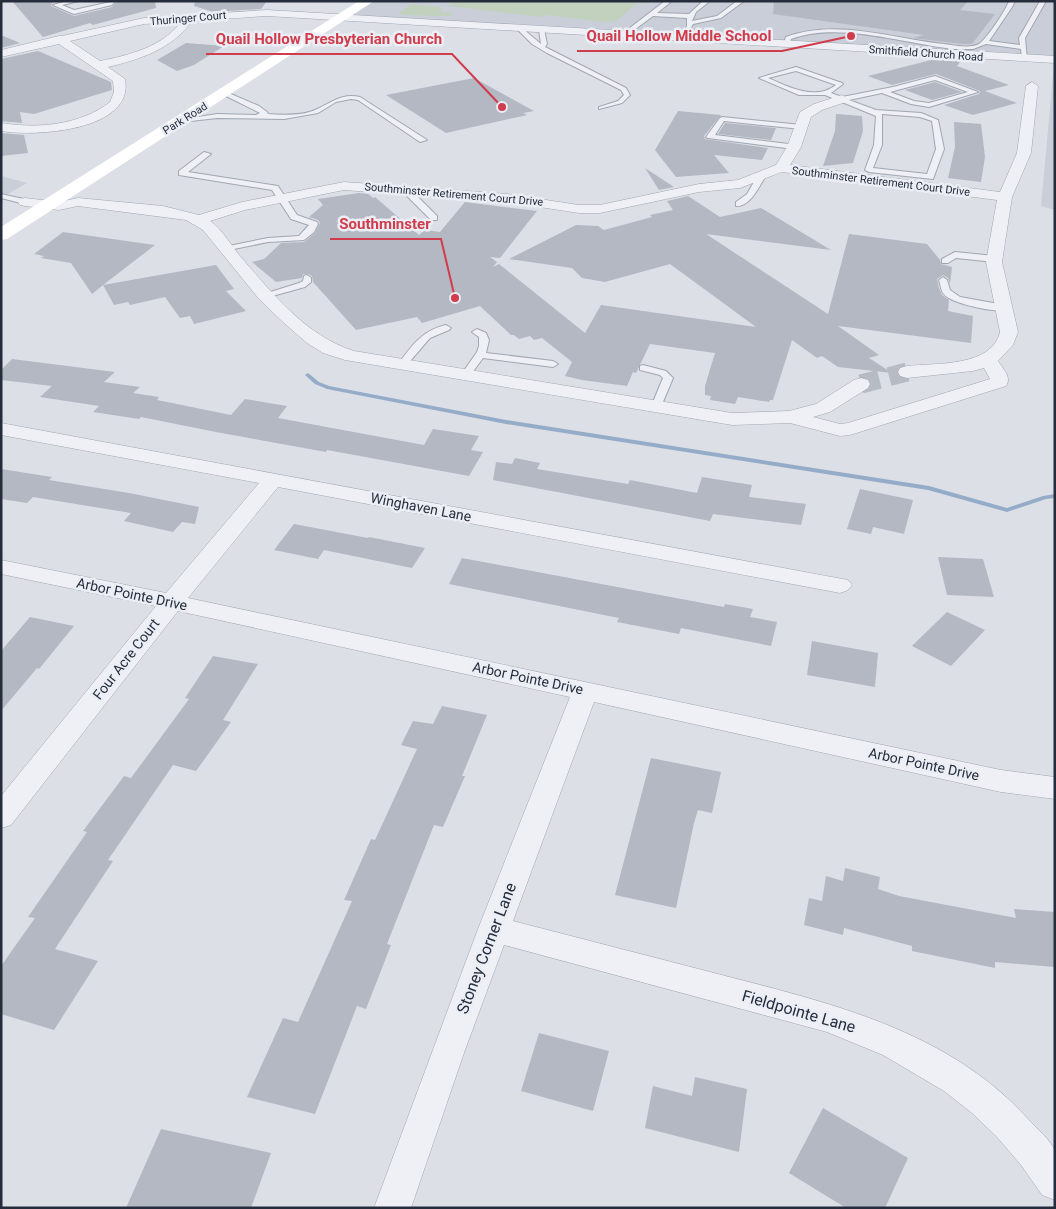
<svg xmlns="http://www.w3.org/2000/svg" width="1056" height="1209" viewBox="0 0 1056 1209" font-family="Roboto,sans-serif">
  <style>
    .built { fill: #caced8 }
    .green { fill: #c1d1bd }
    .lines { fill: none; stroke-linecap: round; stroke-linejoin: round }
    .stream { fill: #95acc8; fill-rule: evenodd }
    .building { fill: #b3b8c3 }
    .street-tunnel { stroke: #b7bbc4; stroke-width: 19; stroke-dasharray: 19 10; stroke-linecap: butt }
    .lane-casing { stroke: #a1a6b0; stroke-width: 2 }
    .street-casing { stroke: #a1a6b0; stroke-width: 1 }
    .lane { fill: #eef0f5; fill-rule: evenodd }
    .street { fill: #eef0f5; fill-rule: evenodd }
    .secondary { fill: #fff; fill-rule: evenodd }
    .labels { text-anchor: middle; stroke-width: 5; stroke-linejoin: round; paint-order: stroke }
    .far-street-label { font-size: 11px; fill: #252d3d; stroke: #ebeef4 }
    .street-label { font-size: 14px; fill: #252d3d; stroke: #ebeef4 }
    .near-street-label { font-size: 16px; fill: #252d3d; stroke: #ebeef4 }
    .leader { fill: none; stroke: #d03c4c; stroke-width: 2 }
    .callout-dot { fill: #d03c4c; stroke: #ebeef4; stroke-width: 2 }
    .callout-label { font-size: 15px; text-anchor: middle; font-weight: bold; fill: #d03c4c; stroke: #ebeef4; stroke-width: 5; stroke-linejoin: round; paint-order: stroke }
  </style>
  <rect width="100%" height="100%" fill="#dcdfe6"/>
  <g class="built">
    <polygon points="374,1 1055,1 1055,59 348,18"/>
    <polygon points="1054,65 1055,66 1055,210 1041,206"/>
    <polygon points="1,176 27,183 1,198"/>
  </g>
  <g class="green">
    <polygon points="454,1 650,1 646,4 637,3 616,21 605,22 546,15 541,17 448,6"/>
    <polygon points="412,4 439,7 442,8 439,12 453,13 450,16 402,15 399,13"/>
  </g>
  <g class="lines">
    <polygon class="stream" points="308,373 319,382 329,386 506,420 929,486 1007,508 1043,496 1055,494 1055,498 1046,499 1007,512 928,490 506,424 327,389 315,384 305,375"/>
  </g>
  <g class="building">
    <polygon points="12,1 59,1 52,3 51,6 74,16 112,7 117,1 155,1 156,8 93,25 90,23 43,37"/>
    <polygon points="195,1 267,1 261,9 213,12 194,6"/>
    <polygon points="774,1 968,1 960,10 995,14 972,44 962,44 913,38 924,35 773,14"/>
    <polygon points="1,35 20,43 1,48"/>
    <polygon points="186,43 224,46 194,65 177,71 157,60"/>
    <polygon points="38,51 111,82 112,90 34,114 20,112 22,123 1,121 1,59"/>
    <polygon points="939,58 962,59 957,66 1009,85 985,91 1017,103 973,115 944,105 979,94 980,91 936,74 892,85 868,76"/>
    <polygon points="474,78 534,111 523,113 527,115 446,133 386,95"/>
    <polygon points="935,82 962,92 932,100 905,90"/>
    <polygon points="678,111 721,115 704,136 705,139 768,148 762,160 714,155 729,173 676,177 655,150"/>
    <polygon points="836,114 862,116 863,131 853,163 823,166 835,131"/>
    <polygon points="954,122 981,124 985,157 981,182 948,178 955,147"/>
    <polygon points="725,123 776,128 771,140 718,134"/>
    <polygon points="1,133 24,135 28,153 1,156"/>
    <polygon points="645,168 674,187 659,190"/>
    <polygon points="359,193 368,194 373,198 375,197 419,235 425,230 440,232 465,202 537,211 500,258 490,257 497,262 493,267 499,264 585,333 601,305 756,327 670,264 605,282 582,278 572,268 509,259 576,225 598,226 604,230 652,217 650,215 673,210 667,201 688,196 720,217 761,208 831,250 706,234 828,314 849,234 927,244 940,260 941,264 952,267 950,284 948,278 943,275 937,279 939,288 942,295 949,300 948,311 973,316 971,343 838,326 879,355 869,358 892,373 838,367 822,356 817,358 792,340 773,400 770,400 769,402 738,397 735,404 710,400 711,396 705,395 705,386 715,353 650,344 636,373 633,372 627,386 582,380 565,376 572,362 542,338 534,340 530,336 519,339 514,335 511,335 480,306 422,323 417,317 356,330 313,282 312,276 308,274 303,274 302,278 276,282 252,262 264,259 281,243 304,242 315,233 320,223 318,220 309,217 323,205 318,199"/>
    <polygon points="63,232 155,245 103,285 216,265 234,289 226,291 246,311 194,324 190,316 180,318 165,297 130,305 128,302 114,305 103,285 92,294 71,263 41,258 44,256 34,254"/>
    <polygon points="12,359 115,372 104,382 140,387 133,393 159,397 157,400 231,415 245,399 287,406 278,418 424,445 433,429 479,436 471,450 483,452 469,476 327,450 326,452 216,432 141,417 139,419 93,412 99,406 40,397 52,386 1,380 1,370"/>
    <polygon points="515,458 540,463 537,469 628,484 630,480 697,493 702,477 752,485 749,497 806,504 801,525 713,514 710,521 493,480 496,462 512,464"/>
    <polygon points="1,469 52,477 49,480 129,493 199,507 195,524 182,522 173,532 124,521 131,513 33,497 27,503 1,499"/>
    <polygon points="860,489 913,500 904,534 873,527 871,534 847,529"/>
    <polygon points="294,524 368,538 369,537 425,548 412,568 324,550 318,559 274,550"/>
    <polygon points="938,557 983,559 994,597 947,595"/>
    <polygon points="462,558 724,607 725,604 753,609 750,617 777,622 771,646 681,628 679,634 617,622 619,618 449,584"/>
    <polygon points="947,612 985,630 951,666 912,646"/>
    <polygon points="30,617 74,626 39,669 37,668 1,711 1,651"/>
    <polygon points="812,641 878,653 875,687 807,675"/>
    <polygon points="213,656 258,664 223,720 231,722 196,771 173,765 108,860 113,861 55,949 98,961 54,1030 1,1014 1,966 35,918 28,917 87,832 83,831 124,776 131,778 189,699 185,698"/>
    <polygon points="442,706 487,715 462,776 465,776 443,827 434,825 387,944 391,945 366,1009 357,1006 315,1114 247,1097 283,1018 298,1022 352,901 344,900 371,839 375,840 417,749 401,745 413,721 433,724"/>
    <polygon points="651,758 721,772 712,813 698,810 694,823 676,908 615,895"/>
    <polygon points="845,868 880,877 878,889 899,896 1016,918 1014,909 1055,912 1055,967 995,962 995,968 912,951 912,946 844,928 843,935 804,925 809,898 822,901 826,876 843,881"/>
    <polygon points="539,1033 609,1051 593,1111 521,1091"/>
    <polygon points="695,1077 747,1089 739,1152 645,1128 653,1086 692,1096"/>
    <polygon points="823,1108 908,1158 885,1208 846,1208 789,1173"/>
    <polygon points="161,1129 271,1153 251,1208 126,1208"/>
  </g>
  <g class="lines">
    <polyline class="street-tunnel" points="861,384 907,372"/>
    <g class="lane-casing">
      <g id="lane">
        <polygon points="67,1 79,1 62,5 74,10 115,1 112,5 74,14 53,5"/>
        <polygon points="665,1 672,1 657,13 689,14 703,1 710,1 696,12 692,21 717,16 737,1 744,1 721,18 693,24 684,40 679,39 687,26 687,18 653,16 626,36 622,36 622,34"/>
        <path d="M1009 1H1015L1012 7 989 41 1020 45 1019 38 1040 1H1046L1025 38 1027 60 1022 59 1021 49 986 44 973 49H955C905 44 839 21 791 39L788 46 783 45 786 37C837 18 893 39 944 44 954 45 969 49 979 44 986 40 1006 10 1009 1Z"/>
        <polygon points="518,28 522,28 541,44 539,30 544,29 547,44 545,47 626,88 630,95 622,103 599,109 599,107 618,101 624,95 621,90 547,53 532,44 518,30"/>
        <path d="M796 67 842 83 843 84 831 93 842 97 893 87 935 76 978 92 929 107 911 104 882 93 849 100 876 110 921 113 938 120 944 149 933 179 869 172 865 170 874 145 876 116 825 95H799L759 78ZM796 71 836 85C815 101 789 87 768 78ZM935 80 968 92 929 103 914 101 890 92ZM882 114 920 117 932 121 936 149 927 174 873 168 882 145Z"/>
        <path d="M224 91 259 106 267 112 268 114C282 115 302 116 315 110 331 103 342 93 360 97L427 140 420 142 358 100 351 99 336 102 318 113 284 119 217 118 182 122 179 120 217 114 256 115 260 113 222 94 221 93Z"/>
        <polygon points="722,117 801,125 804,127 801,129 724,121 715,135 797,145 798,147 794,149 708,138 706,137 720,118"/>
        <polygon points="204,152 211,154 188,172 278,186 297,215 317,222 318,224 314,232 304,240 268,242 224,251 224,247 268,238 299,236 309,225 291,219 272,190 179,175 179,171"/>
        <path d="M758 175 765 177C759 187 750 207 736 206V202L747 194Z"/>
        <polygon points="402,187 408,187 437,216 437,220 431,220 402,191"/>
        <polygon points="1,194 28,200 29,202 25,204 1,198"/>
        <polygon points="955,252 995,256 999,259 995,262 956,258 948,263 942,263 942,259"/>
        <polygon points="307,275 311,278 311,282 305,287 265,298 261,295 299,283 303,281 304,276"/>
        <path d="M943 277 947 280 950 290 960 297 1004 305 1009 308C1000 315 957 304 947 297 941 293 941 287 939 280Z"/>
        <path d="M446 325 451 328 449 330 430 338 405 367H399V363C412 345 423 330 446 325Z"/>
        <polygon points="477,329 486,333 489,340 486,353 553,361 558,364 553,367 483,358 469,377 463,377 461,375 477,352 479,346 479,337 472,332"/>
        <polygon points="643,365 666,371 673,378 660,409 652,409 651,407 663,378 660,375 640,370 640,366"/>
      </g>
    </g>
    <g class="street-casing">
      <g id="street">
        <path d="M267 10 1055 56V63L267 16 192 21C172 49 141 59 108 67L125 79C135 131 35 137 1 131V123C37 129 81 125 110 102L114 92 113 81 59 44 1 57V50L59 36H62L144 18ZM181 22C162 47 130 55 100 61L70 41 144 24Z"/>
        <path d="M1032 82 1038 86 1031 153 1012 197 1002 262 1018 332 1013 345 998 361C1003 369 1012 377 1006 386L850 435 840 436 790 423 732 425 345 360 323 353 307 343 284 323 259 299 203 230 186 220 78 206 59 210 25 206 20 205 18 202 20 199 25 198 59 202 78 198 163 206 199 215 242 202 344 182 507 194 579 205H600L699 184 738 180 776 165 787 147 800 112 814 104 842 95 848 99 846 102 822 110 811 117 801 147 790 165 1000 192 1017 153 1026 86ZM782 172 997 200 986 262 1000 332C992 367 936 363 907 366L900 368 898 372 900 376 907 378 973 371 984 368 990 379 848 423 840 424 813 417 830 412 868 388 870 384 868 380 861 378 854 380 816 404 789 411 732 413 354 351C306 336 272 293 240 256 231 245 222 229 210 221L245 210 344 190 507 202 579 213H600L699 192 740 188Z"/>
        <path d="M1 423 848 580 852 585 848 590 840 593 278 487 188 598 1001 770 1055 777V799L1001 792 594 702 513 921C580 938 647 956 714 973 826 1002 947 1029 1028 1119 1036 1128 1051 1140 1055 1151 1056 1160 1055 1189 1055 1200L1042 1195 1021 1165 997 1137 972 1113 944 1091 883 1055 827 1032 504 945 465 1050 411 1208H374L478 929 570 697 178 611 11 825 1 828V796L156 606 1 574V560L166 593 259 483 1 435Z"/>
      </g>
    </g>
    <use href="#lane" class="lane"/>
    <use href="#street" class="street"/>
    <polygon class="secondary" points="359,1 374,1 7,239 1,240 1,227"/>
  </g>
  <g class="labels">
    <g class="far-street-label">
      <text transform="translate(188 18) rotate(-5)" y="4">Thuringer Court</text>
      <text transform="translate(926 53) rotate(4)" y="4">Smithfield Church Road</text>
      <text transform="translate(185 118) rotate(-32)" y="4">Park Road</text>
      <text transform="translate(881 181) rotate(7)" y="4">Southminster Retirement Court Drive</text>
      <text transform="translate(454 194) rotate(5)" y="4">Southminster Retirement Court Drive</text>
    </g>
    <g class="street-label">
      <text transform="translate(421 507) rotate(11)" y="5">Winghaven Lane</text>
      <text transform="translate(132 594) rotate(12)" y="5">Arbor Pointe Drive</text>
      <text transform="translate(126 659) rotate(-52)" y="5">Four Acre Court</text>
      <text transform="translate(528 678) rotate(12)" y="5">Arbor Pointe Drive</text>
      <text transform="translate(924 764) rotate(12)" y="5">Arbor Pointe Drive</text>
    </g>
    <g class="near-street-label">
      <text transform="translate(486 948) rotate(-69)" y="6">Stoney Corner Lane</text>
      <text transform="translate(799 1011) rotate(16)" y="6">Fieldpointe Lane</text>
    </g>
  </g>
  <path class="leader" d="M851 36L782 51H577M502 107L452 54H206M455 298L441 239H330"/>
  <g class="callout-dot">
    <circle cx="851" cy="36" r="5"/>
    <circle cx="502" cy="107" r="5"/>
    <circle cx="455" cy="298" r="5"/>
  </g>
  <g class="callout-label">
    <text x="679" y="41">Quail Hollow Middle School</text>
    <text x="329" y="44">Quail Hollow Presbyterian Church</text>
    <text x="385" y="229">Southminster</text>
  </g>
  <rect width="1056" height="1209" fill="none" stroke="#252d3d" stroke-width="5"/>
</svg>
